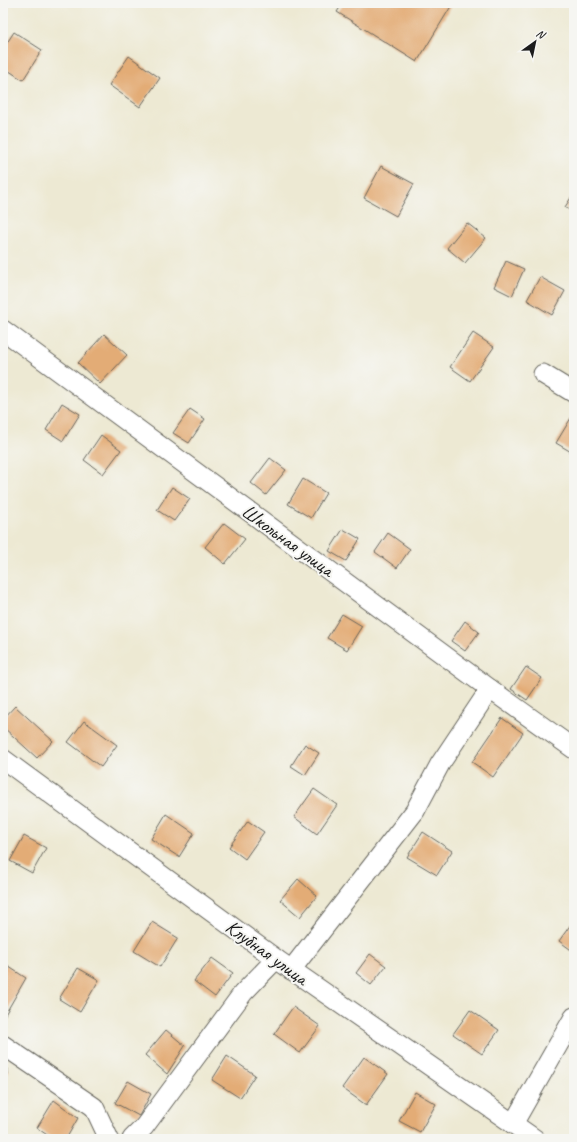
<svg xmlns="http://www.w3.org/2000/svg" width="577" height="1142" viewBox="0 0 577 1142" font-family="Caveat,sans-serif">
  <style>
    .building { fill: #e3ac76 }
    .lines { fill: none; stroke-linecap: round; stroke-linejoin: round }
    .minor-casing { stroke: #65645c; stroke-width: 21 }
    .minor { stroke: #fff; stroke-width: 19 }
    .labels { text-anchor: middle; stroke-width: 4; stroke-linejoin: round; paint-order: stroke }
    .street-label { font-size: 20px; fill: #1c1c1c; stroke: #f6f6f2 }
  </style>
  <rect width="100%" height="100%" fill="#f6f6f2"/>
  <filter id="ink" filterUnits="userSpaceOnUse"><feTurbulence type="fractalNoise" baseFrequency=".025" numOctaves="2"/><feDisplacementMap in="SourceGraphic" scale="8" xChannelSelector="R" yChannelSelector="G"/><feConvolveMatrix kernelMatrix="1 2 1 2 8 2 1 2 1" color-interpolation-filters="sRGB"/></filter>
  <filter id="wash" filterUnits="userSpaceOnUse"><feTurbulence type="fractalNoise" baseFrequency=".012" numOctaves="4" result="noise"/><feDisplacementMap in="SourceGraphic" scale="16" xChannelSelector="R" yChannelSelector="G"/><feGaussianBlur stdDeviation="0.9" result="paint"/><feColorMatrix in="noise" values="0 0 0 0 0 0 0 0 0 0 0 0 0 0 0 0 0 1.4 0 .05"/><feComposite in="paint" operator="in"/></filter>
  <g filter="url(#wash)">
    <rect width="100%" height="100%" fill="#ede9d3"/>
    <g id="blocks">
      <g class="building">
        <polygon points="343,3 453,3 417,62 337,12"/>
        <polygon points="14,32 42,50 23,80 3,67 3,49"/>
        <polygon points="129,56 160,78 140,107 109,85"/>
        <polygon points="381,166 414,184 396,216 364,198"/>
        <polygon points="574,193 574,213 565,207"/>
        <polygon points="467,223 486,238 465,263 447,248"/>
        <polygon points="506,261 524,269 512,296 494,287"/>
        <polygon points="540,277 565,291 552,315 527,300"/>
        <polygon points="473,333 494,347 470,381 450,367"/>
        <polygon points="104,334 127,355 100,384 78,363"/>
        <polygon points="62,403 80,414 63,441 46,430"/>
        <polygon points="190,409 205,419 189,443 173,433"/>
        <polygon points="571,418 574,420 574,451 573,453 556,443"/>
        <polygon points="101,435 121,450 103,474 84,460"/>
        <polygon points="270,458 286,470 266,495 251,483"/>
        <polygon points="303,479 326,493 311,518 288,504"/>
        <polygon points="172,487 190,499 174,521 157,510"/>
        <polygon points="224,523 245,539 225,564 205,547"/>
        <polygon points="343,529 360,539 346,561 329,551"/>
        <polygon points="388,533 410,549 397,568 375,552"/>
        <polygon points="342,614 362,626 347,650 327,638"/>
        <polygon points="465,621 479,632 465,651 451,641"/>
        <polygon points="526,667 542,678 527,700 511,689"/>
        <polygon points="15,706 53,741 37,758 3,727 3,719"/>
        <polygon points="502,718 523,733 493,777 472,762"/>
        <polygon points="84,721 117,745 101,767 68,742"/>
        <polygon points="305,744 319,753 305,775 291,766"/>
        <polygon points="314,789 337,805 317,834 294,817"/>
        <polygon points="166,814 194,833 179,857 151,839"/>
        <polygon points="248,821 264,832 245,859 229,847"/>
        <polygon points="423,832 452,851 437,875 407,857"/>
        <polygon points="24,836 46,848 32,873 10,861"/>
        <polygon points="298,879 317,896 300,917 280,900"/>
        <polygon points="574,920 574,952 559,941"/>
        <polygon points="152,922 178,938 160,967 134,951"/>
        <polygon points="370,954 386,966 371,985 356,973"/>
        <polygon points="212,958 233,973 215,997 194,981"/>
        <polygon points="3,963 26,978 3,1018"/>
        <polygon points="78,968 99,980 80,1012 59,999"/>
        <polygon points="293,1007 320,1026 300,1053 274,1034"/>
        <polygon points="470,1010 499,1030 482,1054 453,1034"/>
        <polygon points="166,1030 185,1046 167,1074 145,1055"/>
        <polygon points="227,1056 255,1075 240,1098 212,1080"/>
        <polygon points="364,1057 388,1074 366,1105 342,1088"/>
        <polygon points="3,1066 9,1071 3,1079"/>
        <polygon points="128,1081 151,1094 139,1116 115,1103"/>
        <polygon points="415,1092 436,1104 420,1132 399,1121"/>
        <polygon points="54,1100 78,1118 66,1139 53,1139 37,1128"/>
      </g>
    </g>
  </g>
  <g filter="url(#ink)">
    <use href="#blocks" fill-opacity="0" stroke="#65645c" stroke-width="1"/>
    <g class="lines">
      <g class="minor-casing">
        <g id="minor">
          <polyline points="3,330 490,689 574,749"/>
          <polyline points="543,374 574,393"/>
          <polyline points="3,759 276,959 535,1139"/>
          <polyline points="291,970 415,811 440,764 490,689"/>
          <polyline points="3,1045 94,1107 109,1139"/>
          <polyline points="513,1124 574,1017"/>
          <polyline points="132,1139 144,1127 243,993 276,959"/>
        </g>
      </g>
      <use href="#minor" class="minor"/>
    </g>
  </g>
  <g class="labels">
    <g class="street-label">
      <text transform="translate(288 540) rotate(36)" y="7">Школьная улица</text>
      <text transform="translate(267 952) rotate(36)" y="7">Клубная улица</text>
    </g>
  </g>
  <rect width="577" height="1142" fill="none" stroke="#f6f6f2" stroke-width="16"/>
  <g transform="translate(535 42) rotate(33)" stroke="#f6f6f2" stroke-width="3" paint-order="stroke">
  <path d="M0-3L7 15L0 10L-7 15Z" fill="#1c1c1c"/>
  <text y="-6" font-size="11" font-weight="bold" text-anchor="middle" fill="#1c1c1c">N</text>
  </g>
</svg>
